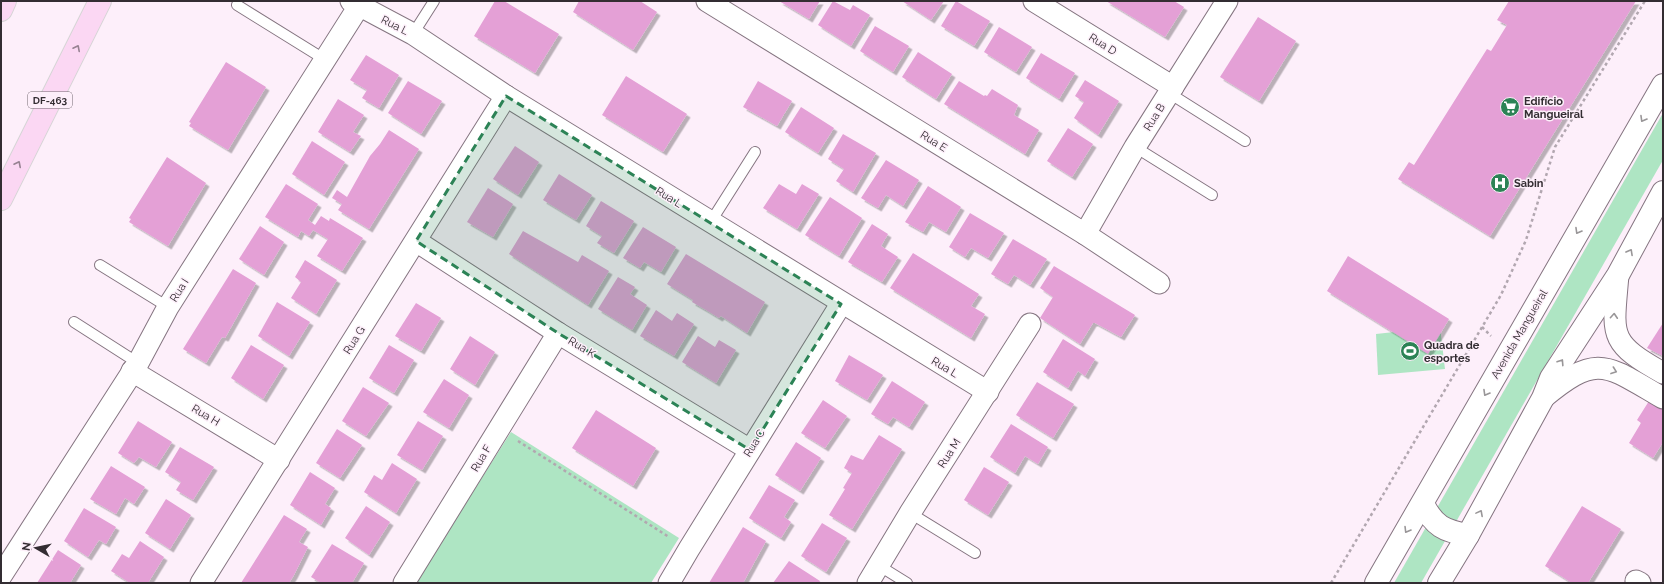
<svg xmlns="http://www.w3.org/2000/svg" width="1664" height="584" viewBox="0 0 1664 584" font-family="Raleway,sans-serif">
  <style>
    .green { fill: #aee5c3 }
    .building { fill: #e4a0d6; filter: url(#shadow) }
    .lines { fill: none; stroke-linecap: round; stroke-linejoin: round }
    .lane-casing { stroke: #857581; stroke-width: 12 }
    .street-casing { stroke: #857581; stroke-width: 23 }
    .secondary-casing { stroke: #857581; stroke-width: 24 }
    .primary-casing { stroke: #d6d5d6; stroke-width: 24 }
    .path { stroke: #b2a7b0; stroke-width: 2.5; stroke-dasharray: 3 3; stroke-linecap: butt }
    .lane { stroke: #fff; stroke-width: 10 }
    .street { stroke: #fff; stroke-width: 21 }
    .secondary { stroke: #fff; stroke-width: 22 }
    .primary { stroke: #fbd7f3; stroke-width: 22 }
    .oneway { stroke: #978292 }
    .oneway2 { stroke: #999698 }
    .marked { fill: #2c8356; fill-opacity: 0.2; stroke: #2c8356; stroke-width: 3; stroke-dasharray: 8 5; stroke-linejoin: round }
    .labels { text-anchor: middle; stroke-width: 3; stroke-linejoin: round; paint-order: stroke }
    .shield { fill: #fdeffa; stroke: #70676e; stroke-width: 1 }
    .shield-label { font-size: 10px; font-weight: bold; fill: #332d32 }
    .street-label { font-size: 11px; fill: #332d32; stroke: #fdeffa }
    .poi-label { font-size: 11px; font-weight: bold; fill: #332d32; stroke: #fdeffa; text-anchor: start }
  </style>
  <defs>
    <filter id="shadow"><feDropShadow dx="3.5" dy="3.5" stdDeviation="0" flood-color="#0004"/></filter>
  </defs>
  <rect width="100%" height="100%" fill="#fdeffa"/>
  <g class="green">
    <polygon points="1663,113 1663,160 1421,583 1394,583"/>
    <polygon points="1440,327 1445,369 1378,375 1376,334"/>
    <polygon points="511,432 679,538 651,583 415,583"/>
  </g>
  <g class="building">
    <polygon points="495,1 504,1 559,34 535,73 474,36"/>
    <polygon points="579,1 640,1 657,12 633,50 573,12"/>
    <polygon points="779,1 820,1 809,19"/>
    <polygon points="833,1 850,10 853,5 870,15 851,46 818,25"/>
    <polygon points="902,1 944,1 931,20"/>
    <polygon points="956,1 990,21 974,46 941,26"/>
    <polygon points="1106,1 1174,1 1184,7 1165,37"/>
    <polygon points="1509,1 1636,1 1490,236 1398,179 1409,162 1414,165 1487,49 1491,51 1507,25 1497,20"/>
    <polygon points="1258,17 1296,41 1259,101 1220,77"/>
    <polygon points="875,26 909,46 893,72 860,51"/>
    <polygon points="999,27 1032,47 1016,72 984,52"/>
    <polygon points="918,52 952,74 936,99 902,77"/>
    <polygon points="1041,53 1075,73 1059,99 1026,78"/>
    <polygon points="366,55 399,75 379,108 362,98 367,90 350,80"/>
    <polygon points="226,62 266,87 228,150 189,126 191,123 189,122"/>
    <polygon points="626,76 687,114 663,152 602,115"/>
    <polygon points="1085,80 1119,101 1098,135 1074,118 1084,102 1075,96"/>
    <polygon points="408,81 442,101 421,134 388,113"/>
    <polygon points="758,81 792,101 777,126 743,107"/>
    <polygon points="959,81 984,96 985,95 987,96 992,89 1018,105 1014,115 1039,130 1025,154 944,104"/>
    <polygon points="338,99 364,115 353,132 361,136 350,152 318,132"/>
    <polygon points="801,107 834,128 818,153 785,132"/>
    <polygon points="1068,128 1093,144 1072,177 1047,161"/>
    <polygon points="389,130 419,149 369,229 338,210 342,204 332,198 337,190 347,197 370,156 380,144"/>
    <polygon points="843,134 876,153 853,192 836,181 844,169 828,159"/>
    <polygon points="312,141 345,162 324,195 292,174"/>
    <polygon points="515,146 539,162 518,195 493,179"/>
    <polygon points="167,157 206,183 168,246 129,222 131,219 129,218"/>
    <polygon points="886,160 919,180 903,206 886,195 878,208 861,198"/>
    <polygon points="559,174 592,195 576,220 543,200"/>
    <polygon points="286,184 318,204 308,220 315,225 321,216 329,221 330,218 363,238 342,271 317,256 328,239 313,230 309,236 301,231 298,237 265,217"/>
    <polygon points="779,184 796,194 802,184 819,194 797,229 763,208"/>
    <polygon points="928,186 961,207 946,232 929,222 923,232 905,222"/>
    <polygon points="488,188 513,204 493,237 467,222"/>
    <polygon points="830,197 862,218 839,256 805,235"/>
    <polygon points="601,201 634,221 614,253 597,243 602,236 586,226"/>
    <polygon points="970,213 1004,233 988,258 971,248 965,257 949,247"/>
    <polygon points="872,224 888,234 881,246 898,257 882,282 848,262"/>
    <polygon points="260,226 284,242 264,275 239,259"/>
    <polygon points="643,227 676,247 661,272 644,262 640,268 623,258"/>
    <polygon points="523,231 578,262 582,255 609,271 588,305 509,254"/>
    <polygon points="1013,239 1047,259 1030,285 1014,275 1008,284 991,274"/>
    <polygon points="913,253 979,294 971,306 985,314 971,338 890,288"/>
    <polygon points="686,254 765,302 747,333 721,316 719,318 706,310 692,302 693,300 667,284"/>
    <polygon points="1348,256 1449,319 1428,354 1327,291"/>
    <polygon points="305,260 337,280 316,314 291,298 301,282 295,277"/>
    <polygon points="1054,266 1135,315 1121,337 1095,323 1093,323 1080,344 1040,318 1053,297 1040,288"/>
    <polygon points="233,269 256,283 225,338 222,337 206,363 183,349"/>
    <polygon points="618,277 635,287 630,294 647,305 632,330 598,309"/>
    <polygon points="277,302 310,322 289,356 258,336"/>
    <polygon points="416,303 441,318 421,351 395,336"/>
    <polygon points="656,310 672,321 677,313 694,324 674,356 640,336"/>
    <polygon points="1663,323 1663,356 1647,348"/>
    <polygon points="470,336 495,352 475,385 450,369"/>
    <polygon points="698,336 715,347 719,340 736,350 716,383 682,362"/>
    <polygon points="1063,339 1095,359 1085,376 1078,371 1068,388 1043,372"/>
    <polygon points="251,345 284,365 263,399 231,378"/>
    <polygon points="389,345 414,360 394,393 369,378"/>
    <polygon points="849,355 883,375 867,400 835,381"/>
    <polygon points="444,379 469,395 449,428 423,412"/>
    <polygon points="892,381 925,402 909,427 893,417 888,424 871,414"/>
    <polygon points="1037,382 1074,404 1053,438 1016,415"/>
    <polygon points="363,387 389,403 366,436 342,421"/>
    <polygon points="823,400 847,416 825,448 801,433"/>
    <polygon points="1649,401 1663,410 1663,442 1653,458 1629,443 1641,423 1637,420"/>
    <polygon points="596,410 656,448 633,486 572,448"/>
    <polygon points="138,421 172,442 156,467 139,457 134,463 118,453"/>
    <polygon points="418,421 443,436 422,470 397,455"/>
    <polygon points="1011,424 1048,447 1038,464 1025,456 1015,473 990,457"/>
    <polygon points="337,429 362,445 340,478 316,463"/>
    <polygon points="879,435 902,449 852,529 829,515 845,489 843,488 852,473 844,468 851,455 863,460"/>
    <polygon points="796,442 821,458 800,491 775,475"/>
    <polygon points="180,447 214,467 193,500 176,490 181,482 165,472"/>
    <polygon points="392,463 417,479 396,513 364,492 374,475 382,480"/>
    <polygon points="111,466 145,487 134,504 125,498 116,514 90,499"/>
    <polygon points="984,467 1009,482 988,515 964,500"/>
    <polygon points="310,472 335,488 325,504 331,508 321,525 290,505"/>
    <polygon points="769,485 795,500 784,517 791,522 781,538 749,518"/>
    <polygon points="166,499 191,515 170,549 145,533"/>
    <polygon points="366,506 390,522 369,555 345,538"/>
    <polygon points="1582,506 1621,529 1588,583 1572,583 1545,566"/>
    <polygon points="84,508 116,527 106,544 99,540 88,557 64,541"/>
    <polygon points="284,515 307,529 299,542 308,547 294,575 289,583 241,583"/>
    <polygon points="822,523 847,538 826,572 801,556"/>
    <polygon points="743,527 766,541 743,583 709,583"/>
    <polygon points="140,541 164,557 148,583 130,583 111,571 122,554 129,558"/>
    <polygon points="332,544 364,563 352,583 321,583 311,577"/>
    <polygon points="58,550 81,565 70,583 37,583"/>
    <polygon points="789,561 820,581 819,583 773,583"/>
  </g>
  <g class="lines">
    <g class="lane-casing">
      <g id="lane">
        <polyline points="237,5 324,59"/>
        <polyline points="413,34 434,1"/>
        <polyline points="1169,93 1245,141"/>
        <polyline points="1135,147 1212,195"/>
        <polyline points="710,223 755,152"/>
        <polyline points="100,265 168,307"/>
        <polyline points="74,322 138,363"/>
        <polyline points="910,513 975,553"/>
        <polyline points="878,565 907,583"/>
      </g>
    </g>
    <g class="street-casing">
      <g id="street">
        <polyline points="351,1 413,34 506,96 988,392"/>
        <polyline points="707,1 1085,234 1159,283"/>
        <polyline points="1034,1 1173,87"/>
        <polyline points="1085,234 1135,147 1227,1"/>
        <polyline points="416,241 558,333 750,450"/>
        <path d="M1618 275C1613 335 1607 342 1663 373"/>
        <polyline points="132,371 279,460"/>
        <path d="M1543 398C1598 352 1606 365 1663 398"/>
        <polyline points="1,576 138,363 168,307 359,6"/>
        <polyline points="1636,581 1640,583"/>
        <polyline points="201,583 506,96"/>
        <polyline points="404,583 558,333"/>
        <polyline points="669,583 689,549 841,304"/>
        <polyline points="868,583 910,513 1030,324"/>
      </g>
    </g>
    <g class="secondary-casing">
      <g id="secondary">
        <path d="M1423 504C1434 526 1444 531 1468 535"/>
        <polyline points="1376,583 1663,85"/>
        <polyline points="1439,583 1468,535 1543,398 1551,378 1618,275 1663,192"/>
      </g>
    </g>
    <g class="primary-casing">
      <g id="primary">
        <polyline points="1,10 5,1"/>
        <polyline points="1,199 100,1"/>
      </g>
    </g>
    <g class="path">
      <polyline points="1482,327 1491,336"/>
      <polyline points="518,441 669,537"/>
      <polyline points="1331,583 1501,295 1526,240 1555,147 1645,1"/>
    </g>
    <use href="#lane" class="lane"/>
    <use href="#street" class="street"/>
    <use href="#secondary" class="secondary"/>
    <use href="#primary" class="primary"/>
  </g>
  <defs><path id="oneway-chevron" d="M-2-3.5L2.5 0L-2 3.5" fill="none" stroke-width="1.6" stroke-linecap="round" stroke-linejoin="round"/></defs>
  <g class="oneway">
    <use href="#oneway-chevron" transform="translate(77 48) rotate(-63)"/>
    <use href="#oneway-chevron" transform="translate(18 164) rotate(-63)"/>
  </g>
  <g class="oneway2">
    <use href="#oneway-chevron" transform="translate(1643 119) rotate(120)"/>
    <use href="#oneway-chevron" transform="translate(1578 231) rotate(120)"/>
    <use href="#oneway-chevron" transform="translate(1630 252) rotate(-61)"/>
    <use href="#oneway-chevron" transform="translate(1614 316) rotate(-86)"/>
    <use href="#oneway-chevron" transform="translate(1561 362) rotate(-57)"/>
    <use href="#oneway-chevron" transform="translate(1614 371) rotate(20)"/>
    <use href="#oneway-chevron" transform="translate(1486 393) rotate(120)"/>
    <use href="#oneway-chevron" transform="translate(1480 513) rotate(-62)"/>
    <use href="#oneway-chevron" transform="translate(1407 530) rotate(121)"/>
  </g>
  <path class="marked" d="M506 96 841 304 750 450 558 333 416 241Z"/>
  <defs>
    <g id="supermarket-disc" transform="scale(1)"><circle r="9.5" fill="#2c8356" stroke="#fdeffa"/><path d="M-6-5.5h2.5l.6 2H6L4.5 2H-2.5L-4.4-4H-6ZM-1.5 3.2a1.3 1.3 0 1 0 .1 0ZM3 3.2a1.3 1.3 0 1 0 .1 0Z" fill="#fff"/></g>
    <g id="hospital-disc" transform="scale(1)"><circle r="9.5" fill="#2c8356" stroke="#fdeffa"/><path d="M-5-5h3v3.5h4V-5h3V5h-3V1.5h-4V5h-3Z" fill="#fff"/></g>
    <g id="stadium-disc" transform="scale(1)"><circle r="9.5" fill="#2c8356" stroke="#fdeffa"/><path d="M0-5a6.5 5 0 1 0 0 10a6.5 5 0 1 0 0-10ZM-3.5-1.8h7v3.6h-7Z" fill="#fff"/></g>
  </defs>
  <g fill-rule="evenodd">
    <use href="#supermarket-disc" x="1510" y="107"/>
    <use href="#hospital-disc" x="1500" y="183"/>
    <use href="#stadium-disc" x="1410" y="351"/>
  </g>
  <g class="labels">
    <rect class="shield" x="28" y="92" width="44" height="16" rx="3"/>
    <g class="shield-label">
      <text x="50" y="104">DF-463</text>
    </g>
    <g class="street-label">
      <text transform="translate(395 25) rotate(27)" y="4">Rua L</text>
      <text transform="translate(1103 44) rotate(32)" y="4">Rua D</text>
      <text transform="translate(1154 117) rotate(-58)" y="4">Rua B</text>
      <text transform="translate(934 141) rotate(32)" y="4">Rua E</text>
      <text transform="translate(669 197) rotate(32)" y="4">Rua L</text>
      <text transform="translate(179 290) rotate(-58)" y="4">Rua I</text>
      <text transform="translate(1519 334) rotate(-60)" y="4">Avenida Mangueiral</text>
      <text transform="translate(354 340) rotate(-58)" y="4">Rua G</text>
      <text transform="translate(582 347) rotate(31)" y="4">Rua K</text>
      <text transform="translate(945 367) rotate(31)" y="4">Rua L</text>
      <text transform="translate(206 415) rotate(31)" y="4">Rua H</text>
      <text transform="translate(754 443) rotate(-58)" y="4">Rua C</text>
      <text transform="translate(949 453) rotate(-57)" y="4">Rua M</text>
      <text transform="translate(481 458) rotate(-59)" y="4">Rua F</text>
    </g>
    <g class="poi-label">
      <text x="1524" y="105">Edifício<tspan x="1524" dy="13">Mangueiral</tspan></text>
      <text x="1514" y="187">Sabin</text>
      <text x="1424" y="349">Quadra de<tspan x="1424" dy="13">esportes</tspan></text>
    </g>
  </g>
  <rect width="1664" height="584" fill="none" stroke="#332d32" stroke-width="4"/>
  <g transform="translate(36 548) rotate(279)" stroke="#fdeffa" stroke-width="3" paint-order="stroke">
  <path d="M0-3L7 15L0 10L-7 15Z" fill="#332d32"/>
  <text y="-6" font-size="11" font-weight="bold" text-anchor="middle" fill="#332d32">N</text>
  </g>
</svg>
